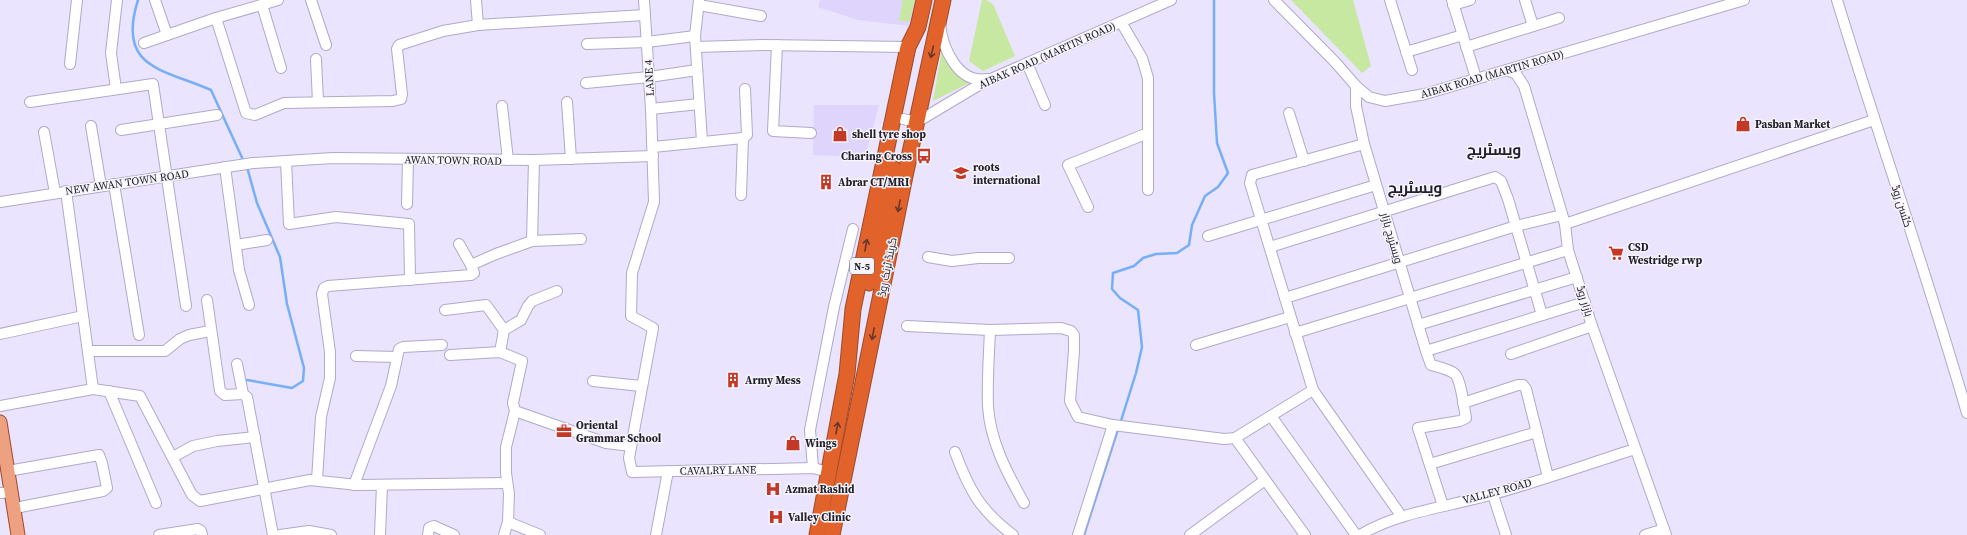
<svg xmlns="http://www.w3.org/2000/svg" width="1967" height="535" viewBox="0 0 1967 535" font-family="'Source Serif 4',Cairo,serif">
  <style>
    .built { fill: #dfd4fb }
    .green { fill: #c7e8a1 }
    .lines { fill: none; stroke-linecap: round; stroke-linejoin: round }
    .stream { stroke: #76aff9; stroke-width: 2.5 }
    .minor-casing { stroke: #b1a9c8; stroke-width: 12 }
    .major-casing { stroke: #9e4b2b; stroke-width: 15 }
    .highway-casing { stroke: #9e4b2b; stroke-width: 17 }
    .minor { stroke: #fff; stroke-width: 10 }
    .major { stroke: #eda180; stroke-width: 13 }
    .highway { stroke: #e1622b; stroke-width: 15 }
    .oneway { stroke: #66372c }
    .labels { text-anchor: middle; stroke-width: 3; stroke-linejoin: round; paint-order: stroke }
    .shield { fill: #f6f4fb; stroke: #62606a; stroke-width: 1 }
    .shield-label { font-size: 10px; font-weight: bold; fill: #23202c }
    .street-label { font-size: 11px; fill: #23202c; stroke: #f6f4fb }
    .poi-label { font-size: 11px; font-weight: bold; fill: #23202c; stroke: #f6f4fb; text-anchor: start }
    .district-label { font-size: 15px; font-weight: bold; fill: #23202c; stroke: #f6f4fb }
  </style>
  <rect width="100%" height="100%" fill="#eae4fe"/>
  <g class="built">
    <polygon points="820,0 915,0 910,26 858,20 818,7"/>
    <polygon points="814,105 879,105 865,157 813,155"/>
  </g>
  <g class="green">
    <polygon points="903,0 915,0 909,22 899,20"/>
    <polygon points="982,0 986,0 993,4 1015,56 983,71 969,61"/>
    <polygon points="1291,0 1353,0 1371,66 1362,73"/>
    <polygon points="942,49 971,82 933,101"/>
  </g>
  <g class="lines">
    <g class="stream">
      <path d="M138 0C116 69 164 69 211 90L244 162"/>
      <polyline points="247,167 257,203 280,257 287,304 304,368 303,381 292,388 247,380"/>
      <polyline points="1120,424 1136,373 1142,347 1138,310 1120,298 1112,289 1113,273 1134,266 1143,258 1156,254 1177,253 1189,245 1192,225 1205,196 1218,187 1228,173 1217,143 1214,93 1214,0"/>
      <polyline points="1084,535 1118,429"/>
    </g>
    <g class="minor-casing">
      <g id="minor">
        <polyline points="155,0 167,35"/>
        <polyline points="311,0 326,45"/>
        <polyline points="476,0 478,25"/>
        <polyline points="644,0 651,109 654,202 632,273 631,316 653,328 629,458 632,472 813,468 829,472"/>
        <polyline points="699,0 695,36 702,141"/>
        <polyline points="1274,0 1336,63 1356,86 1369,97 1385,101 1425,94 1744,0"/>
        <polyline points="1390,0 1412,70"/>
        <polyline points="1452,0 1476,78"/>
        <polyline points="1525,0 1533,26"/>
        <path d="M1837 0C1879 138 1927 274 1967 413"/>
        <polyline points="262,5 281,68"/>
        <polyline points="699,5 761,16"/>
        <polyline points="1453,5 1470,0"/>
        <polyline points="216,18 246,113 255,115 284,103 393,101 401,99 402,94 397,49 399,45 443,31 478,25 645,15"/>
        <polyline points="1121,22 1142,58 1148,78 1148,190"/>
        <path d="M940 23C942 48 958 84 987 79"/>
        <polyline points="144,43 216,18 278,0"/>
        <polyline points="587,44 647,42 695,36"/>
        <polyline points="777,45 773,131 811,133"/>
        <polyline points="696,47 763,45 908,47"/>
        <polyline points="1466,47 1559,18"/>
        <polyline points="1406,52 1463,35"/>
        <polyline points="316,59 318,102"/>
        <polyline points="1027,63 1045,105"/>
        <polyline points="70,64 77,0"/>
        <polyline points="1507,70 1516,74 1524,86 1565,224 1568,250 1592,326 1666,535"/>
        <polyline points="586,83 649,77 697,70"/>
        <path d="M1356 86V106L1364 144 1426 351 1431 365C1438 367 1449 369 1455 374 1461 380 1464 408 1466 418L1460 421 1418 428 1443 506"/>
        <polyline points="116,89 111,53 117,0"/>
        <polyline points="30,102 153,84 186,306"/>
        <polyline points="567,102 571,159"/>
        <polyline points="502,106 508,160"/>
        <polyline points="651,109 699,104"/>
        <polyline points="1289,113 1304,161"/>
        <polyline points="903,119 917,122 984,82 1171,0"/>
        <polyline points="91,126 101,186"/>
        <polyline points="121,130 217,115"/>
        <polyline points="44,132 55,193"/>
        <polyline points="1364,144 1252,175 1250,183 1313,390 1402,517"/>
        <polyline points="653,147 743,138"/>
        <polyline points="286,161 289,224 336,217 409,224 410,280"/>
        <polyline points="225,167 239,270 249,305"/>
        <polyline points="114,184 139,335"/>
        <polyline points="66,191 93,389"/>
        <polyline points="741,195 743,138 747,135 745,89"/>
        <polyline points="0,202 253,163 333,158 534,160 653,156"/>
        <polyline points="407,204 408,159"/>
        <polyline points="1088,207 1068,165 1148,133"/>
        <polyline points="1565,224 1874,120"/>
        <polyline points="1208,236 1376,185"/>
        <polyline points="532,241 581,239"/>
        <polyline points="459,244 471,265"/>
        <polyline points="236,245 267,240"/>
        <polyline points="1270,247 1495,177 1501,181 1508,199 1542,315"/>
        <polyline points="928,257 952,261 978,258 1009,258"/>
        <polyline points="1285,298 1516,226 1562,215"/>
        <polyline points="207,300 220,391 225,395 243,394"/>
        <polyline points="445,310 486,305 504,330"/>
        <polyline points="1418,325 1577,277"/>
        <polyline points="907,326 990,330 1061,328 1071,331 1074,335 1074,351 1070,401 1078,417 1113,425 1224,439 1235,438 1313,390"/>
        <path d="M990 330C989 355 987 381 988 406 990 441 1007 473 1024 503"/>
        <polyline points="1295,333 1568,250"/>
        <polyline points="0,334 83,316"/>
        <polyline points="1196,345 1290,317"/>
        <polyline points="88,351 165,351 180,339 189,335 210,331"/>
        <polyline points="1426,351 1585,302"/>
        <polyline points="500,352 504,330 521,320 528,306 532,301 557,291"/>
        <polyline points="1511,354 1592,326"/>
        <polyline points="450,355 500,352 522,361 513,403 515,411 506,447 506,473 509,494 508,522 504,535"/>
        <polyline points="356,356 397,357"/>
        <polyline points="237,364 243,394 247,397 273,535"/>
        <polyline points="593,381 641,386"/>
        <polyline points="109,391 156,503"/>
        <polyline points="1463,403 1518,385 1523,385 1526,389 1548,477"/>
        <polyline points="0,406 93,389 140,396 192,495 200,501 310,480 358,485 507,483"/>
        <polyline points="515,411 606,443 631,446"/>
        <polyline points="1271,416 1356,535"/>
        <polyline points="1235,438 1305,535"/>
        <path d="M955 452C969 490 980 510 1013 535"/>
        <polyline points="173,457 193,446 217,441 255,437"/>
        <polyline points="1430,464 1537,432"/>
        <polyline points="813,468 810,430 834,307 853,229"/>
        <polyline points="8,471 99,455 102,463 107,488 103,491 15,508"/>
        <polyline points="317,480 321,417 330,378 330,352 322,294 324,288 328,286 471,275 474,273 471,265 496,254 532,241 534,160"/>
        <polyline points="354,485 391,386 399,349 403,347 442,345"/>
        <polyline points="0,493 12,492"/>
        <polyline points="1493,495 1506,535"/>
        <polyline points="508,522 540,535"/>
        <polyline points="159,535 198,529 201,531 202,535"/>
        <polyline points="280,535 309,531 331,535"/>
        <polyline points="380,535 382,485"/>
        <polyline points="428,535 429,528 434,526 454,535"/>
        <polyline points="656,535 668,471"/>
        <polyline points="1078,535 1113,425"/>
        <polyline points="1190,535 1265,480"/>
        <path d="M1360 535C1400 511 1449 507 1493 494 1541 481 1588 464 1635 449"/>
        <polyline points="1645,535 1664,529"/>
      </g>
    </g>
    <g class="major-casing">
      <polyline id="major" points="0,422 18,535"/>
    </g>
    <g class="highway-casing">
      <g id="highway">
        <polyline points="869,283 893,168"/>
        <polyline points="817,535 847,374 853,309 908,47 918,27 924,0"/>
        <polyline points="832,535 905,176 943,0"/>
      </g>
    </g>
    <use href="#minor" class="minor"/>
    <use href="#major" class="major"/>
    <use href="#highway" class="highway"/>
  </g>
  <defs><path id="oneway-shaft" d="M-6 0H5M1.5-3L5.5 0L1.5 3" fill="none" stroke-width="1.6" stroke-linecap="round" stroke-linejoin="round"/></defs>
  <g class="oneway">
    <use href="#oneway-shaft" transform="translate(932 52) rotate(103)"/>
    <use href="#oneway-shaft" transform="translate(899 206) rotate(101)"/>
    <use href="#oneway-shaft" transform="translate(866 245) rotate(-79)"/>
    <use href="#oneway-shaft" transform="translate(873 334) rotate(101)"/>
    <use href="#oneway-shaft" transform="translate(837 428) rotate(-80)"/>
  </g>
  <defs>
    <g id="shop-bare" transform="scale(1.2)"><path d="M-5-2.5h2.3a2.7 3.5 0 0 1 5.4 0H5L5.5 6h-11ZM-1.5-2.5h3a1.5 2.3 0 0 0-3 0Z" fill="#c43826" stroke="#f6f4fb" stroke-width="2.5" paint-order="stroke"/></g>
    <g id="bus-bare" transform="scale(1.2)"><path d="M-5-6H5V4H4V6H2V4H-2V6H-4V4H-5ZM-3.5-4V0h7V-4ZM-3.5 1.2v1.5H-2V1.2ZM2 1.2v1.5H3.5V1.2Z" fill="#c43826" stroke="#f6f4fb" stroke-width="2.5" paint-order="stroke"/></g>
    <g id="school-bare" transform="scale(1.2)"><path d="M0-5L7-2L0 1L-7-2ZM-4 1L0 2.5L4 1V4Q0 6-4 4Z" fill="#c43826" stroke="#f6f4fb" stroke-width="2.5" paint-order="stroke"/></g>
    <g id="building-bare" transform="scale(1.2)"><path d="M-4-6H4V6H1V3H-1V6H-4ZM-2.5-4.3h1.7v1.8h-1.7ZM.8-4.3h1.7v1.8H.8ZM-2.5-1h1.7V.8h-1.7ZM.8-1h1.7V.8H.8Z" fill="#c43826" stroke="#f6f4fb" stroke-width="2.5" paint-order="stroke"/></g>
    <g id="supermarket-bare" transform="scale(1.2)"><path d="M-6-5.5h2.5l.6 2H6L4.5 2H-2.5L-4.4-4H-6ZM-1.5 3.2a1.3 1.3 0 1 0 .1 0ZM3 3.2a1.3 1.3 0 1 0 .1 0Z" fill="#c43826" stroke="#f6f4fb" stroke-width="2.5" paint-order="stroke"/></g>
    <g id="office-bare" transform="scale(1.2)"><path d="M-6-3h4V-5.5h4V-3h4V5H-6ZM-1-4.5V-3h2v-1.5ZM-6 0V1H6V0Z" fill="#c43826" stroke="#f6f4fb" stroke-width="2.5" paint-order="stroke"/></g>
    <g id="hospital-bare" transform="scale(1.2)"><path d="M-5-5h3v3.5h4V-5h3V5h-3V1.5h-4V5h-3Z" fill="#c43826" stroke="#f6f4fb" stroke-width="2.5" paint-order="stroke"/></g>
  </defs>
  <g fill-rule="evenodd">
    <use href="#shop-bare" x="1743" y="124"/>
    <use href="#shop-bare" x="840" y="134"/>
    <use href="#bus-bare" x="924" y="156"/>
    <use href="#school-bare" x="961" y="173"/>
    <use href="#building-bare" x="826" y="182"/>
    <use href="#supermarket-bare" x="1616" y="253"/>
    <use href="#building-bare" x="733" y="380"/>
    <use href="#office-bare" x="564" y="431"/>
    <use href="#shop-bare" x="793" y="443"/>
    <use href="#hospital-bare" x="773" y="489"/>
    <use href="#hospital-bare" x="776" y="517"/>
  </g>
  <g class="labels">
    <rect class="shield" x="850" y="258" width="24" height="16" rx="3"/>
    <g class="shield-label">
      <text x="862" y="270">N-5</text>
    </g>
    <g class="street-label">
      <text transform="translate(1047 55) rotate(-24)" y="4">AIBAK ROAD (MARTIN ROAD)</text>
      <text transform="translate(1492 74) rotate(-16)" y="4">AIBAK ROAD (MARTIN ROAD)</text>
      <text transform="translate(649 78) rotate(-93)" y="4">LANE 4</text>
      <text transform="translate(453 160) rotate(1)" y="4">AWAN TOWN ROAD</text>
      <text transform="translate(127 182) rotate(-8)" y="4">NEW AWAN TOWN ROAD</text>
      <text transform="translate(1902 206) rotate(72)" y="4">کٹسن روڈ</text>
      <text transform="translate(1392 238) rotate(74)" y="4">ویسٹریج بازار</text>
      <text transform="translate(887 267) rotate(-79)" y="4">گرینڈ ٹرنک روڈ</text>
      <text transform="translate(1585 301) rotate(73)" y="4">بازار روڈ</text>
      <text transform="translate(718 470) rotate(-1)" y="4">CAVALRY LANE</text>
      <text transform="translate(1497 491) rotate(-15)" y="4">VALLEY ROAD</text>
    </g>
    <g class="poi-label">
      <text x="1755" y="128">Pasban Market</text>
      <text x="852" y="138">shell tyre shop</text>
      <text x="912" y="160" text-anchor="end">Charing Cross</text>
      <text x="973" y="171">roots<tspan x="973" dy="13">international</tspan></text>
      <text x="838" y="186">Abrar CT/MRI</text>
      <text x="1628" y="251">CSD<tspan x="1628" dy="13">Westridge rwp</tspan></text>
      <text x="745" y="384">Army Mess</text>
      <text x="576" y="429">Oriental<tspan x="576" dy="13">Grammar School</tspan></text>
      <text x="805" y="447">Wings</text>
      <text x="785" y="493">Azmat Rashid</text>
      <text x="788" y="521">Valley Clinic</text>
    </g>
    <g class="district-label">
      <text x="1494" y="155">ویسٹریج</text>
      <text x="1415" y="193">ویسٹریج</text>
    </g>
  </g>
</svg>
